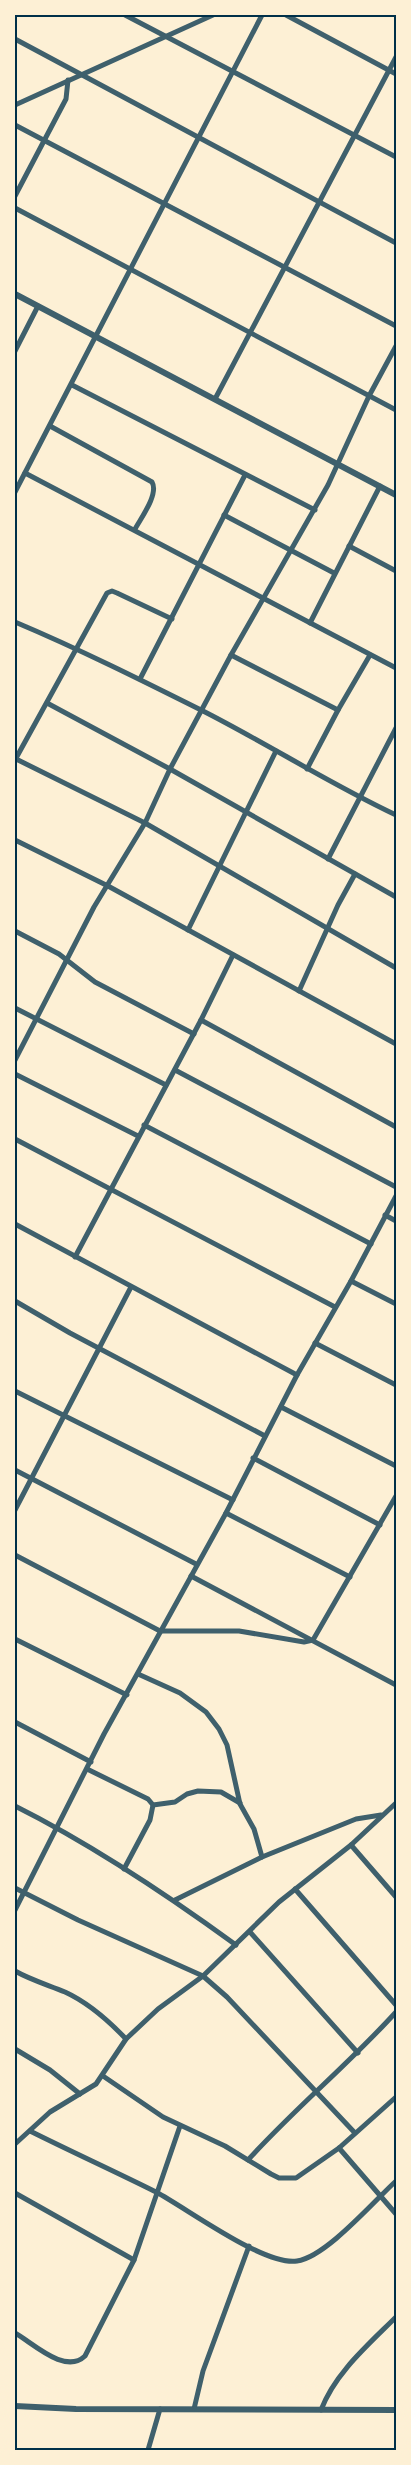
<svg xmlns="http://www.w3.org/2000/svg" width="411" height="2465" viewBox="0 0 411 2465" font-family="'Noto Serif',serif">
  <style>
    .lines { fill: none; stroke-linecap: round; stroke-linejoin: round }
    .minor { stroke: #3f606c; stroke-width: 5 }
    .tertiary { stroke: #3f606c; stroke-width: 6 }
    .neatline { fill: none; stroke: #003049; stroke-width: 2 }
  </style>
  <rect width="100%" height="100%" fill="#fdf0d5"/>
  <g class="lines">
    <g class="minor">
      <polyline points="125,15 396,157"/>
      <polyline points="286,15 396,74"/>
      <polyline points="15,39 396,243"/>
      <polyline points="15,105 213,15"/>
      <polyline points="15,125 396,326"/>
      <polyline points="15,196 66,99 68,80"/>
      <polyline points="15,208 396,410"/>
      <polyline points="15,351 38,306"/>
      <polyline points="72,385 315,510"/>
      <polyline points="215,399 396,57"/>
      <path d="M50 426 152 482C159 494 141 518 135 529"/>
      <polyline points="25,473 396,668"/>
      <polyline points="15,492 262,15"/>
      <polyline points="224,515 334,573"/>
      <polyline points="349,546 396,571"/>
      <path d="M15 622C79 649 141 680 203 711 268 744 330 784 396 815"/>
      <polyline points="310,623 380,486"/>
      <polyline points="231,655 338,710 370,655"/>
      <polyline points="140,679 245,475"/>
      <polyline points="47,703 170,769 396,897"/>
      <polyline points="16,759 145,823 396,968"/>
      <polyline points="15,760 107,593 112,591 117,593 172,619"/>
      <polyline points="307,769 338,710"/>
      <polyline points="15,840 108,886 396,1044"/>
      <polyline points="328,859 396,728"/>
      <polyline points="188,930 276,751"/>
      <polyline points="15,931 59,954 95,982 194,1034"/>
      <polyline points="299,991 338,905 355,874"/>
      <polyline points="15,1008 166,1085"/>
      <polyline points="201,1020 396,1127"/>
      <polyline points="15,1060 94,907 145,823 170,769 231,655 328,485 369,396 396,346"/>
      <polyline points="175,1070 396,1187"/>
      <polyline points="15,1074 138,1136"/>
      <polyline points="144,1125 371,1244"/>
      <polyline points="15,1139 335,1307"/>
      <polyline points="385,1215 396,1221"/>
      <polyline points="15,1224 297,1375"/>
      <polyline points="75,1257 201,1020 233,955"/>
      <polyline points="351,1281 396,1304"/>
      <polyline points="15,1301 70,1333 265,1436"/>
      <polyline points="315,1343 396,1385"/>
      <polyline points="15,1391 233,1500"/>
      <polyline points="281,1407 396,1466"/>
      <polyline points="253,1458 380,1525"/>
      <polyline points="15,1470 196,1564"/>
      <polyline points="15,1510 131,1287"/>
      <polyline points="226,1513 350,1577"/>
      <polyline points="15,1555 160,1631 239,1631 304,1642 313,1640 396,1496"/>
      <polyline points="191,1576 396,1685"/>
      <polyline points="15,1639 127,1695"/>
      <polyline points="138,1674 180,1693 206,1712 219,1729 227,1745 240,1804 254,1829 262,1857"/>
      <polyline points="15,1722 91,1762"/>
      <polyline points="87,1769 148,1799 153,1805 150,1820 124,1869"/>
      <polyline points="153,1805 175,1802 187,1794 198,1791 221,1792 240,1803"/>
      <path d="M15 1806C93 1845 166 1894 236 1945"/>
      <polyline points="351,1845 396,1897"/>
      <polyline points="15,1888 78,1920 203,1976 227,1997 355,2133"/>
      <polyline points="295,1889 396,2005"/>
      <polyline points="175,1900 262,1857 356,1819 381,1815"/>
      <polyline points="15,1910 104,1734 226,1513 297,1375 351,1281 396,1196"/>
      <polyline points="250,1932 358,2053"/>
      <path d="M15 1971C31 1980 48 1985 65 1992 89 2003 108 2020 126 2039"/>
      <polyline points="15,2049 50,2070 80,2094"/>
      <polyline points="103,2076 163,2117 225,2146 271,2174 279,2178 296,2178 339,2148 396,2097"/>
      <path d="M30 2131C72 2152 114 2171 156 2192 188 2209 264 2266 297 2261 326 2257 374 2201 396 2181"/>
      <polyline points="15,2144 50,2112 96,2084 126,2039 158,2009 203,1976 279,1902 351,1845 396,1803"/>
      <polyline points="339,2148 396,2214"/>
      <path d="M248 2160C295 2108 349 2064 396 2012"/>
      <polyline points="15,2193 134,2260"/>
      <path d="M15 2333C33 2343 65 2375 85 2356L134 2260 180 2126"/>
      <polyline points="194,2409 203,2371 249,2246"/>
      <path d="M321 2410C335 2373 368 2345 396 2317"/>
      <polyline points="148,2450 160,2409"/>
    </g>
    <g class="tertiary">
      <polyline points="15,294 396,495"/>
      <polyline points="15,2406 76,2409 396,2410"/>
    </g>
  </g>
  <rect width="411" height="2465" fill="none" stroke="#fdf0d5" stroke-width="32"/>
  <rect x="16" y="16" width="379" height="2433" class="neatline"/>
</svg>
